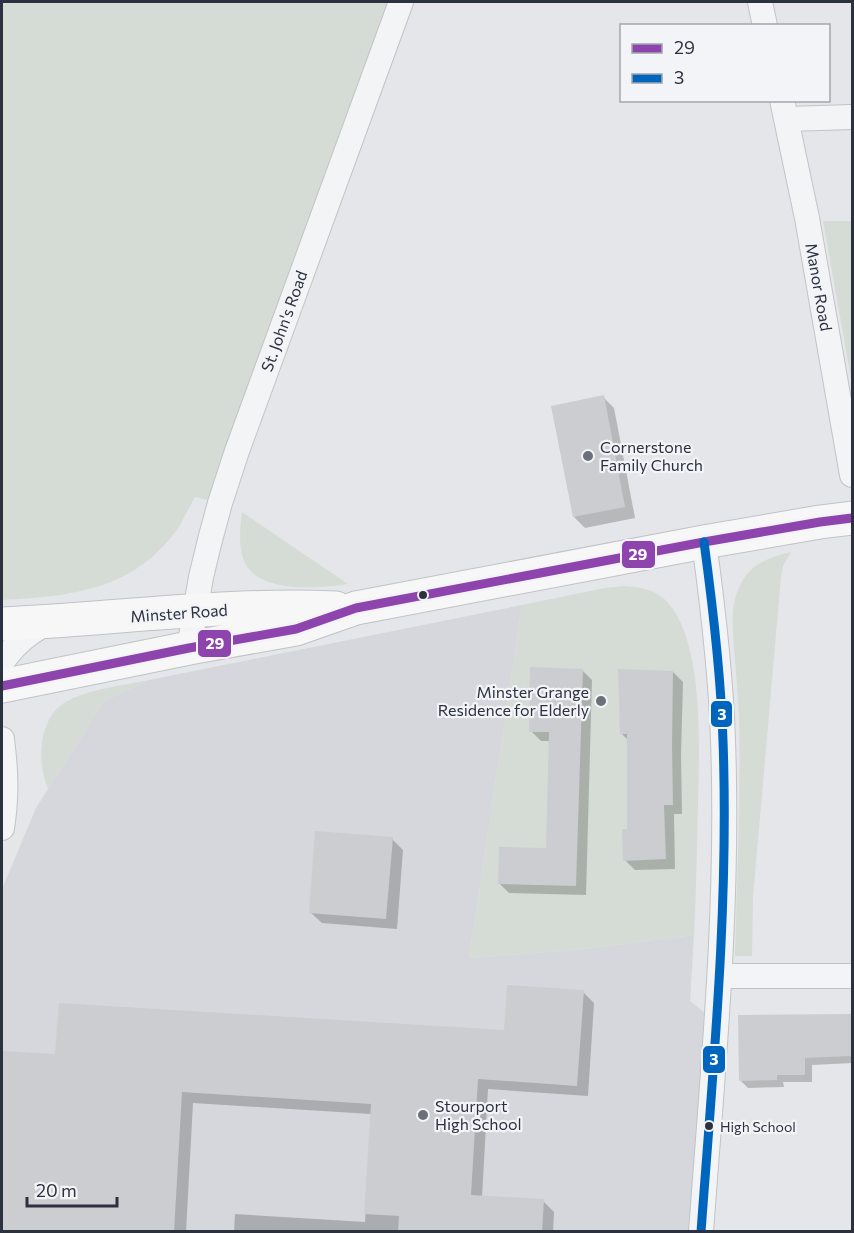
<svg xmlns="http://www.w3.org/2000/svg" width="854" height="1233" viewBox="0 0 854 1233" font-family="Commissioner,sans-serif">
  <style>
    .built { fill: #d5d7dc }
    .green { fill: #d4dcd5 }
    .shadow { fill: #0003 }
    .building { fill: #cbcdd1 }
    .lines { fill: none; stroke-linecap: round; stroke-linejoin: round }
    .minor-casing { stroke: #c1c3c5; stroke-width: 26 }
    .primary-casing { stroke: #c1c2c6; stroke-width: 35 }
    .minor { stroke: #f3f4f5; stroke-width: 24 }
    .primary { stroke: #f7f7f7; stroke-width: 33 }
    .bus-1-casing { stroke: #f2f4f7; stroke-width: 14 }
    .bus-2-casing { stroke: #f2f4f7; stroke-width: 14 }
    .bus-1 { stroke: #8e44ad; stroke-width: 9 }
    .bus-2 { stroke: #0065bd; stroke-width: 9 }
    .poi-dot { fill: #6c707b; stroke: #f2f4f7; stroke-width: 2 }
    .bus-dot { fill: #2c3140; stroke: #f2f4f7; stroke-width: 2 }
    .labels { text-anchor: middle; stroke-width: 4.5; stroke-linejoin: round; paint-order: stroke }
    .bus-label { font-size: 14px; fill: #2c3140; stroke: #f2f4f7; text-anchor: start }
    .street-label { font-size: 16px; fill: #2c3140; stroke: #f2f4f7 }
    .poi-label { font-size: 16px; fill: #2c3140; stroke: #f2f4f7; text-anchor: start }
    .line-badge { stroke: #f2f4f7; stroke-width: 2 }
    .badge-label { font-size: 16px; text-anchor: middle; font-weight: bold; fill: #fff }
  </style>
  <rect width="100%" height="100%" fill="#e4e6e9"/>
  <polygon class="built" points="522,605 469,958 576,950 694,935 690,1001 716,1022 701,1231 2,1232 2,889 36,808 104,701 149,680"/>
  <g class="green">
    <path d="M2 2H401L220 503 195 497C190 506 185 516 180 525 137 590 72 596 2 600Z"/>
    <polygon points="823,221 852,221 852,384"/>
    <path d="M242 512 348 584C319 588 261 594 245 563 238 548 240 528 242 512Z"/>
    <path d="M791 552 783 566 781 577 753 897 752 956H735C737 877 741 797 739 718 738 695 736 672 734 649 733 631 730 608 738 590 748 565 766 558 791 552Z"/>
    <path d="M624 586C641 587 658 590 669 604 705 647 699 752 698 806 697 849 696 892 694 935L576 950 469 958 522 605 605 588Z"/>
    <path d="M149 680 104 701 48 789C42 773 40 760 42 743 44 728 50 712 64 703 84 690 125 685 149 680Z"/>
  </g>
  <g class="shadow">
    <polygon points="603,397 614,408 635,518 585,528 574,517"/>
    <polygon points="582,670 592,680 586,895 509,893 499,883 547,850 550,741 541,741 531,731"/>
    <polygon points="673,672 683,682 681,756 682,814 674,814 675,869 635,870 625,860 629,830 628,740 621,733"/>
    <polygon points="392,839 403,850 397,929 322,923 310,912"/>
    <polygon points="583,992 594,1003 588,1096 488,1089 482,1197 543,1201 554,1212 553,1232 234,1232 235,1214 365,1222 371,1114 193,1103 186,1232 2,1232 2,1052 57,1056 505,1032"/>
    <polygon points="852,1016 852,1063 812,1065 812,1082 783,1082 784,1087 748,1088 740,1080 740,1017"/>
  </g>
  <g class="building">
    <polygon points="604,395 625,507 573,517 551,406"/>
    <polygon points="530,667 583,669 576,886 498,884 499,847 546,848 549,732 529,732"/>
    <polygon points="618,669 673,671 672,745 673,805 664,805 666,859 623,861 622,829 627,829 627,734 620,734"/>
    <polygon points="315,831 393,837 386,919 309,913"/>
    <polygon points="507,985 584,990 577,1086 478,1079 471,1195 544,1199 542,1232 398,1232 399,1216 364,1214 371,1104 182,1092 174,1232 2,1232 2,1051 55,1054 59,1003 504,1030"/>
    <polygon points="852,1014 852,1056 805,1058 805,1075 777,1075 777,1080 739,1081 738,1015"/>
  </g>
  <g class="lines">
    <g class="minor-casing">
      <g id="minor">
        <polyline points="760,2 765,26"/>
        <polyline points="782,100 807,218 852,475"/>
        <polyline points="787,119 852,117"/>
        <polyline points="189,648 201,577 210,540 220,503 237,451 401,2"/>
        <path d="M2 662C17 642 26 635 48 622"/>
        <path d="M2 739C6 771 7 796 2 828"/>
        <polyline points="720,976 852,976"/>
        <path d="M701 1232C713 1068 729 905 723 741 721 674 713 608 704 542"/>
      </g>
    </g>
    <g class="primary-casing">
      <g id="primary">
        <path d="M2 624C113 619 225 603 336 608"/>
        <polyline points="2,686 189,648 296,629 356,608 704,542 820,522 852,518"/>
      </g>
    </g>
    <use href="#minor" class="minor"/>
    <use href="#primary" class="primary"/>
    <g class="bus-1-casing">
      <polyline id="bus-1" points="2,686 189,648 296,629 356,608 704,542 820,522 852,518"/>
    </g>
    <g class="bus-2-casing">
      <path id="bus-2" d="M701 1232C713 1068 729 905 723 741 721 674 713 608 704 542"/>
    </g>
    <use href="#bus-1" class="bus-1"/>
    <use href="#bus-2" class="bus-2"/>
  </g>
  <g class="poi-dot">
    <circle cx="588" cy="456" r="6"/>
    <circle cx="601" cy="701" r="6"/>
    <circle cx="423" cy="1115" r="6"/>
  </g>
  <g class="bus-dot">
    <circle cx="423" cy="595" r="5"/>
    <circle cx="709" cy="1126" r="5"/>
  </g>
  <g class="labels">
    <g class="bus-label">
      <text x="720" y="1132">High School</text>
    </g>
    <g class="street-label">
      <text transform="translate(819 287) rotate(80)" y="6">Manor Road</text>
      <text transform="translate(284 321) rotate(-70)" y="6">St. John's Road</text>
      <text transform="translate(179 613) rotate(-4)" y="6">Minster Road</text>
    </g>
    <g class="poi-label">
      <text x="600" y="453">Cornerstone<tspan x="600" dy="18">Family Church</tspan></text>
      <text x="589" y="698" text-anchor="end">Minster Grange<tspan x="589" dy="18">Residence for Elderly</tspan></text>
      <text x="435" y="1112">Stourport<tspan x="435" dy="18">High School</tspan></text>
    </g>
  </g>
  <g class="line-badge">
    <rect x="621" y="540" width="35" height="29" rx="6" fill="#8e44ad"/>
    <rect x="197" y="629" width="35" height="29" rx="6" fill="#8e44ad"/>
    <rect x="710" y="700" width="23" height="28" rx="6" fill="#0065bd"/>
    <rect x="702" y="1045" width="24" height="29" rx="6" fill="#0065bd"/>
  </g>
  <g class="badge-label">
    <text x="638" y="560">29</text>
    <text x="215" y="649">29</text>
    <text x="722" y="720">3</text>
    <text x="714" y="1065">3</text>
  </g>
  <rect width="854" height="1233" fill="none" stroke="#2c3140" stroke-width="6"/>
  <rect x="620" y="24" width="210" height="78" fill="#f2f4f7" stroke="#a3a6ae" stroke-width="1.5"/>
  <rect x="632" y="44" width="30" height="9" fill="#8e44ad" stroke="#a3a6ae" stroke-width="1.5"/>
  <text x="674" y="54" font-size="18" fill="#2c3140">29</text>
  <rect x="632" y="74" width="30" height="9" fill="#0065bd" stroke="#a3a6ae" stroke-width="1.5"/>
  <text x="674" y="84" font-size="18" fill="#2c3140">3</text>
  <path d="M27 1197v9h90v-9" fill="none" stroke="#2c3140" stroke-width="3"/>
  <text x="36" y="1197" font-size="18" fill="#2c3140" stroke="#f2f4f7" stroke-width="4.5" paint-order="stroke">20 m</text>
</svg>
